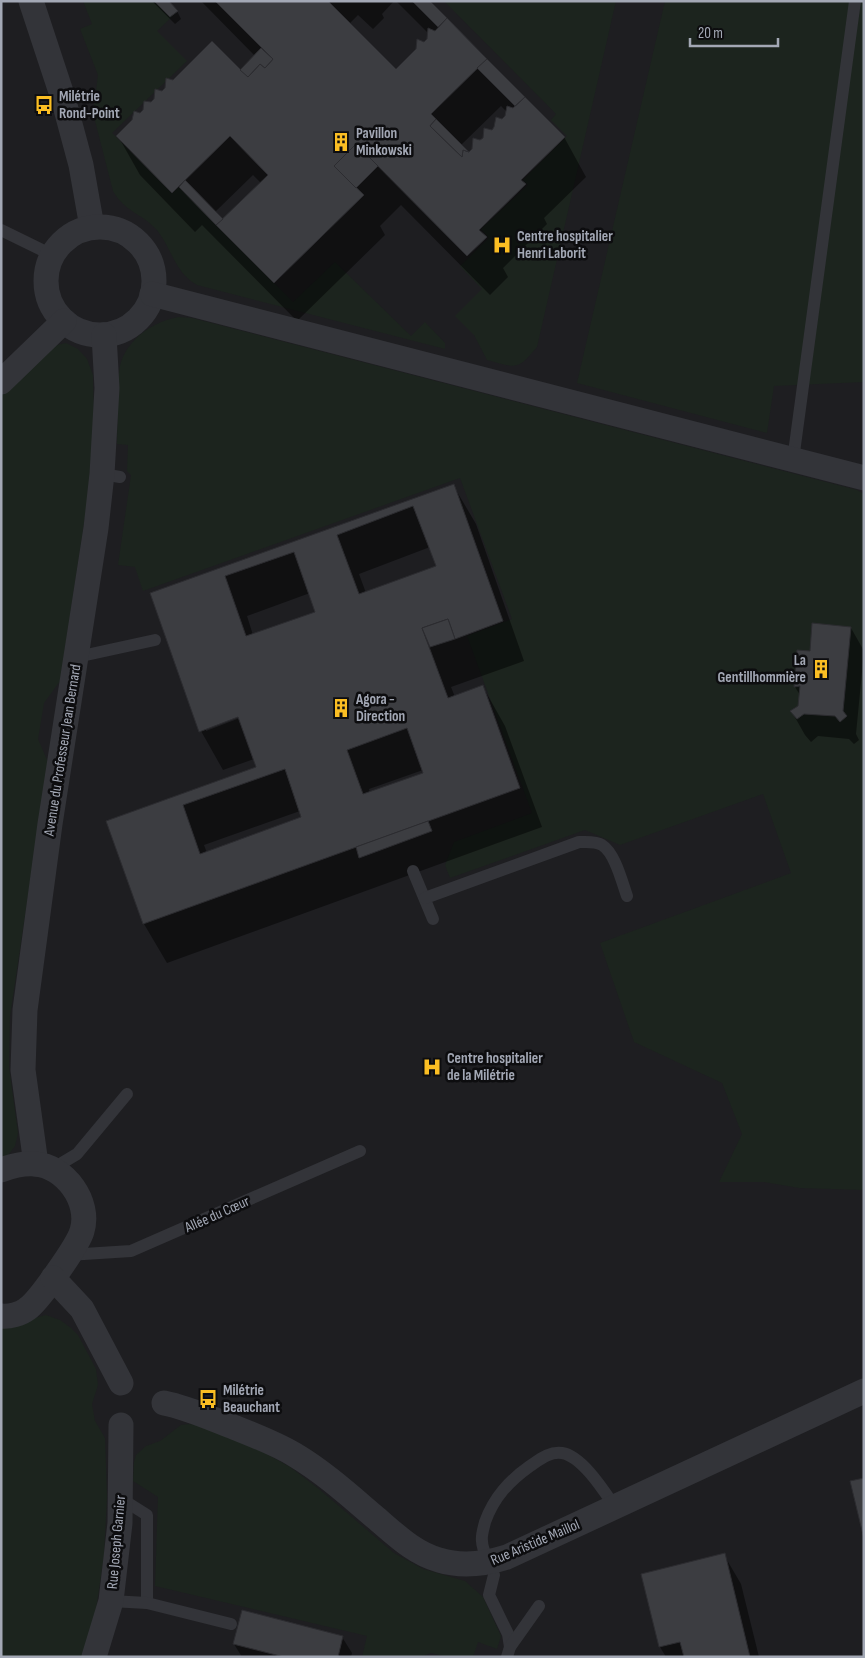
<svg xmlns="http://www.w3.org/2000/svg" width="865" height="1658" viewBox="0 0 865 1658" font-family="'Sofia Sans Condensed',sans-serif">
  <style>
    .built { fill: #1e1e21 }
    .green { fill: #1c241e }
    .shadow { fill: #0007; fill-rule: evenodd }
    .building { fill: #3c3d41; stroke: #2c2c30; fill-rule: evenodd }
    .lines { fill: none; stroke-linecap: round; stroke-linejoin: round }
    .service { stroke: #333439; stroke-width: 12 }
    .minor { stroke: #333439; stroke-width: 25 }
    .labels { text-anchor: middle; stroke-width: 5; stroke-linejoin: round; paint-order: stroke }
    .poi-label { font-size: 15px; font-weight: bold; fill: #a3a8b5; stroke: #0d0d0f; text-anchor: start }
    .street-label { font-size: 15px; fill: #a3a8b5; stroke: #0d0d0f }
  </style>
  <rect width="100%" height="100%" fill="#121214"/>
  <rect class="built" x="1" y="1" width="863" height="1656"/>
  <g class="green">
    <path d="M83 1H169L178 11 157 31 187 61 112 133 172 193 179 187 293 302 335 262 411 336 425 322 445 343V349L197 285C174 272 172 248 156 229 141 213 125 212 113 191L93 113 98 75 80 29 92 24Z"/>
    <path d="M444 1H616L537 347C517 371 517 368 487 360L474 335 455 316 482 289 460 266 489 238 481 229 528 185 523 180 567 136 551 120 556 114Z"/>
    <polygon points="665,1 864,1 864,382 774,386 767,433 577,383"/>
    <path d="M179 317 192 318 857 490 864 494V1190L799 1188 764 1182H719L742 1134 722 1083 634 1042 600 943 791 873 763 794 620 845 585 830 450 878 445 865 454 842 532 813 467 636 512 619 460 478 143 591 135 567 118 565 131 475 127 471 128 445 117 444C117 427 118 411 118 394 119 385 118 375 120 366 126 340 153 321 179 317Z"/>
    <polygon points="66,343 78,349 87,359 93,375 94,427 87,504 60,681 44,703 38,739 48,762 10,1016 9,1067 18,1133 15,1146 6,1158 1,1160 1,393 53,346"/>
    <polygon points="46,1315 60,1320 71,1328 78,1335 96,1369 98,1385 92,1404 95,1421 105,1438 107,1497 104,1556 95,1616 82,1657 1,1657 1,1327"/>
    <polygon points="189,1424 199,1425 256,1448 290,1467 319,1489 394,1553 423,1569 465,1581 483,1597 501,1636 497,1649 478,1642 473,1657 447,1657 431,1653 420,1657 362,1657 367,1636 155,1586 158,1497 133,1481 134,1462 136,1455 146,1446 160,1441 181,1425"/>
  </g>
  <g class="shadow">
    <polygon points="152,1 167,1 177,11 181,19 175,24"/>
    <path d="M201 1H394L382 14 384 18 373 29 358 15 349 24 396 71 428 40V33L396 1H428L564 137 586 177 544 218 547 224 503 268 508 277 490 295 401 205 380 226 385 235 297 321 202 225 195 232 140 175 118 136 173 82 240 72 255 56ZM501 106 507 112 506 116 469 154 461 145ZM253 175 261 183 223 220 215 212Z"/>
    <path d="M453 485 476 524 524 661 451 687 455 697 483 687 505 726 542 827 167 963 144 924 108 822 258 768 254 759 223 770 201 731 151 594ZM430 547 437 567 366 593 359 574ZM310 593 317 612 253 635 247 616ZM244 714 245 716 206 731V728ZM423 770 424 774 370 793 369 789ZM300 811 303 818 207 853 204 845Z"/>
    <polygon points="851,628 864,651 856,734 859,740 854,744 849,739 818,736 811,742 805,735 792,712 799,707 800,695 795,687 811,652"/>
    <polygon points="724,1555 741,1584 759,1657 666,1657 660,1647"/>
    <polygon points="342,1637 352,1653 351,1657 242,1657 234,1644"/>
  </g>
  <g class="building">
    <polygon points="154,1 169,1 178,11 170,17"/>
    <polygon points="215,1 328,1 396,69 416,49 417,39 424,42 427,39 428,28 435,31 447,18 487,59 431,114 436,119 430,126 462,157 463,150 469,152 472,149 473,138 480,140 483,138 484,128 492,130 494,127 496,117 502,119 505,116 507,106 513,108 525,97 565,137 521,180 526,184 479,230 487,237 467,256 356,144 334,166 364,195 274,283 216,225 268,175 230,136 172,193 116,136 132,120 134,111 140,113 143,110 144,101 151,102 154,99 155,89 162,91 165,88 166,78 173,80 212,41 248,77 260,64 265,68 273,59"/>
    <polygon points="412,1 430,1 447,18 438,27"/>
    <polygon points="261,48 273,59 265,68 260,64 248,77 240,70"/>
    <polygon points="487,59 525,97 515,106 477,68"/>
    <polygon points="436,119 469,152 463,150 462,157 430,126"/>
    <polygon points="356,144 378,166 356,188 334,166"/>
    <polygon points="185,180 223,219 216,225 179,187"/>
    <path d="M454 484 503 621 455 639 448 619 422 628 448 698 483 685 520 788 143 924 106 821 256 767 238 717 199 732 150 593ZM413 506 436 566 359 594 337 535ZM294 552 315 612 246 636 225 576ZM407 728 423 773 363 794 347 750ZM285 769 301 817 200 854 183 805Z"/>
    <polygon points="448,619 455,639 430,647 422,628"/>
    <polygon points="812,623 851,627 843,711 847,716 840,722 835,716 804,714 797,719 790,711 798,706 800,686 794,687 797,650 810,651"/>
    <polygon points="428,821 432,831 359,858 356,847"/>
    <polygon points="864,1478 864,1539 850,1481"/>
    <polygon points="725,1553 750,1657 684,1657 680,1642 659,1647 641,1574"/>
    <polygon points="242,1610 343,1636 338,1657 284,1657 233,1644"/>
  </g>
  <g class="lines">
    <g class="service">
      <polyline points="1,230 52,255"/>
      <polyline points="793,460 855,1"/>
      <polyline points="102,474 120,477"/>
      <polyline points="77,657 155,640"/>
      <polyline points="413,871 433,919"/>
      <path d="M425 898 579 842C586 842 596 841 602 845 615 853 622 882 627 896"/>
      <polyline points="52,1169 77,1154 127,1094"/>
      <polyline points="68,1255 131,1251 360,1151"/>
      <polyline points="120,1498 147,1515 147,1603"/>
      <path d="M489 1563C486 1556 482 1548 482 1541 481 1535 484 1527 485 1522 494 1497 509 1481 530 1466 539 1460 550 1451 562 1453 582 1456 604 1491 615 1507"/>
      <polyline points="494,1575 489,1595 508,1634 510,1647"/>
      <polyline points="111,1601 147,1603 231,1624"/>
      <polyline points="507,1657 510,1647 539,1606"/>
    </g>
    <g class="minor">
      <polyline points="31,1 63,98 81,165 92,227"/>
      <circle cx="100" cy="281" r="54"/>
      <polyline points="152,294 864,478"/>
      <polyline points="1,382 64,321"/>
      <polyline points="36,1164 23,1070 25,1010 50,824 96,528 102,474 107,388 104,335"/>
      <path d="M1 1170C12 1166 23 1163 35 1164 65 1166 91 1202 82 1231 78 1245 39 1301 27 1309 21 1314 9 1317 1 1316"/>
      <polyline points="53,1278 82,1309 121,1383"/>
      <path d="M164 1403C189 1408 212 1419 236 1428 256 1436 277 1444 295 1455 325 1473 350 1496 376 1518 396 1535 414 1553 439 1560 462 1567 485 1564 507 1557L864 1391"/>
      <polyline points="94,1657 111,1601 120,1523 121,1425"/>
    </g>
  </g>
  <defs>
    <g id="bus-bare" transform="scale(1.5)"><path d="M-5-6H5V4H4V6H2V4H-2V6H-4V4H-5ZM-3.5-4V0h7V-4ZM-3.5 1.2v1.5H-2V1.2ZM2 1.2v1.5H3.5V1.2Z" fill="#fbbe23" stroke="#0d0d0f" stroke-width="2.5" paint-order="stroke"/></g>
    <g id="building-bare" transform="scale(1.5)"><path d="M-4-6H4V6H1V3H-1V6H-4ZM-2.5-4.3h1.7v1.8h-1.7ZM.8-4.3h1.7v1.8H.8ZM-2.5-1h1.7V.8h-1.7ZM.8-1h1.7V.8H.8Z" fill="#fbbe23" stroke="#0d0d0f" stroke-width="2.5" paint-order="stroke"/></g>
    <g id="hospital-bare" transform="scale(1.5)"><path d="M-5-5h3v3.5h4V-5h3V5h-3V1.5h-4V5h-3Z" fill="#fbbe23" stroke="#0d0d0f" stroke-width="2.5" paint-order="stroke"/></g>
  </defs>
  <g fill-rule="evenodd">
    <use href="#bus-bare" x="44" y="105"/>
    <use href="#building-bare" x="341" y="142"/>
    <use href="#hospital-bare" x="502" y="245"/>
    <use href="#building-bare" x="821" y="669"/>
    <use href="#building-bare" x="341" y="708"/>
    <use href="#hospital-bare" x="432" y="1067"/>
    <use href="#bus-bare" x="208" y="1399"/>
  </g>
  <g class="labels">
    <g class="poi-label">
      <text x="59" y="101">Milétrie<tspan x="59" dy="17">Rond-Point</tspan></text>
      <text x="356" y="138">Pavillon<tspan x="356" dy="17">Minkowski</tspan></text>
      <text x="517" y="241">Centre hospitalier<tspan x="517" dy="17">Henri Laborit</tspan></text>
      <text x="806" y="665" text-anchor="end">La<tspan x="806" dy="17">Gentillhommière</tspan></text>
      <text x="356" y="704">Agora -<tspan x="356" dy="17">Direction</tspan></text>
      <text x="447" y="1063">Centre hospitalier<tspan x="447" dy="17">de la Milétrie</tspan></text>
      <text x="223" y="1395">Milétrie<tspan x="223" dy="17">Beauchant</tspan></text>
    </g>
    <g class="street-label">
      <text transform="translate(62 750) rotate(-81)" y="5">Avenue du Professeur Jean Bernard</text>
      <text transform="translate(217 1214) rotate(-24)" y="5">Allée du Cœur</text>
      <text transform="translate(116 1542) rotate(-85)" y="5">Rue Joseph Garnier</text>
      <text transform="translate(535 1542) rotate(-23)" y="5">Rue Aristide Maillol</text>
    </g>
  </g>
  <rect width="865" height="1658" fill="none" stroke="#a3a8b5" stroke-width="5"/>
  <path d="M690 38v8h88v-8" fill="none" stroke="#a3a8b5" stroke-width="2.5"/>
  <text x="698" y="38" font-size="15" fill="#a3a8b5" stroke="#0d0d0f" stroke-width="4" paint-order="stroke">20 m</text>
</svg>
